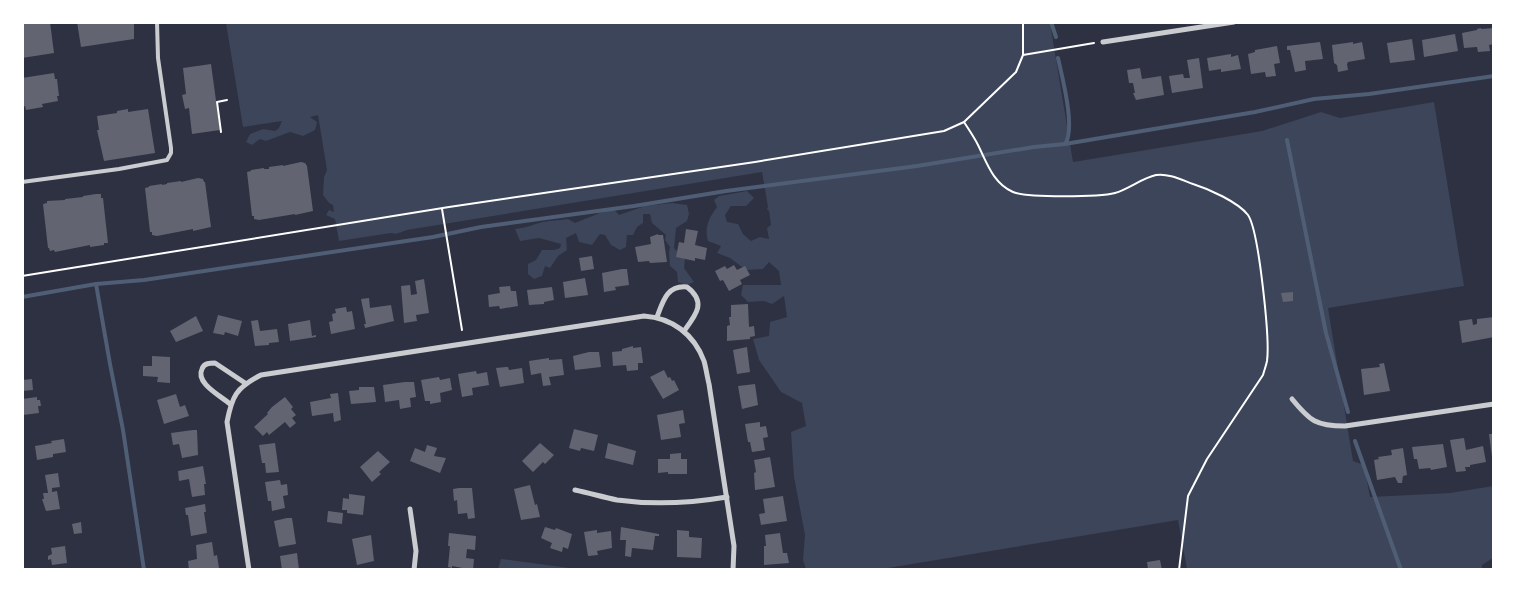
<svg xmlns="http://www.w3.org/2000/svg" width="1516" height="592" viewBox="0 0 1516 592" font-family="Barlow,sans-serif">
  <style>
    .green { fill: #3c4559 }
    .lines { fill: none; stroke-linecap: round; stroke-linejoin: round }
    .stream { stroke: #4f5d75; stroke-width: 4 }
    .building { fill: #626471 }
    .path { stroke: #fff; stroke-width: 2 }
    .service { stroke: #caccd0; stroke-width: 4 }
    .minor { stroke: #caccd0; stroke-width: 5 }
  </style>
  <rect width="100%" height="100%" fill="#2d3142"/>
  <g class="green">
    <path d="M226 23H1050L1073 162 1262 131 1321 112 1340 118 1434 102 1464 286 1328 308 1353 461 1364 465 1370 497 1450 493 1493 486V558L1482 565V570L1187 569 1178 520 882 569H806L803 560 805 535 794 477 791 432 806 426 802 403 781 392 759 360 753 339 769 336 770 322 787 317 784 296 772 304 764 301 748 302 741 295 743 285H781L779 271 769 262 763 269 746 270 730 258 717 253 721 246 708 241C704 227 709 218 717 207L714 200 719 196 747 191 754 198 746 206H731L725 215 727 222 738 224 743 234 751 241 760 237 769 239 767 228 771 225 769 211 767 209 768 207 762 172 407 230 396 234 391 233 339 241 335 219 326 215 329 210 334 212 333 205 329 203 323 195 324 177 327 170 318 115 310 117 317 122 315 130 303 136 290 132 266 141 260 139 252 145 246 142 250 134 263 129 275 131 279 128 282 121 243 127Z"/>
    <path d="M672 203 687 205 689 214 687 221 676 228 674 248 685 259 684 268 694 282 687 285 678 282 677 272 670 266 669 253 670 247 665 240 666 235 652 223 650 214H643V223L637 227 633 235H627L626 247 620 250 611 245 605 235 600 234 592 245 579 242 576 233 566 238 567 250 558 256 550 268 545 266 542 276 534 279 528 274V264L536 260 542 250H554L560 248 561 244 539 238 520 241 515 229C524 228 530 226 539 223 548 220 559 221 568 219L575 223C588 217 600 214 612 207L619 215 645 206Z"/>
    <polygon points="501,559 502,559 577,569 498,569"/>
  </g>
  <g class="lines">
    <g class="stream">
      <polyline points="1051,22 1056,37"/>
      <polyline points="1287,140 1326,333 1348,412"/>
      <polyline points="1065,144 1255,112 1314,99 1369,94 1494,76"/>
      <polyline points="96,284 110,364 123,430 144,570"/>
      <path d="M22 297 96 284 144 280 433 237 481 227 634 206 726 191 917 166 1034 147 1065 144C1076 128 1062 77 1058 58"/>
      <polyline points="1355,441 1401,570"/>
    </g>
  </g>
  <g class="building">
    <polygon points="22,22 50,22 54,53 22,58"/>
    <polygon points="77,22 134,22 134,39 81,47"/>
    <polygon points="1481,28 1481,29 1494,28 1494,44 1489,45 1490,51 1478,52 1477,47 1464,48 1462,33 1477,30 1477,29"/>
    <polygon points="1455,34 1458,51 1424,57 1422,40"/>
    <polygon points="1412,39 1415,60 1390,63 1387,43"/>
    <polygon points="1320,42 1323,59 1305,61 1306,70 1295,72 1290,50 1287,50 1287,46"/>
    <polygon points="1353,42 1353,44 1362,42 1365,59 1348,62 1347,64 1348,70 1338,72 1337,65 1334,63 1332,45"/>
    <polygon points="1277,46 1280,63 1274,64 1276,76 1266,77 1265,72 1251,74 1248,54 1255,52 1255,50"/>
    <polygon points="1231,54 1231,57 1238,55 1241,69 1221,72 1221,69 1209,71 1207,58"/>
    <polygon points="1199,58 1203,88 1172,93 1169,76 1183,74 1184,78 1190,78 1187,60"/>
    <polygon points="211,64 220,130 192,134 189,108 185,109 182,95 186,94 183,68"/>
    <polygon points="1140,68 1142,79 1161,76 1164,95 1136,100 1133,93 1135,93 1133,83 1129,83 1127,70"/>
    <polygon points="54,73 55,79 57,79 59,96 57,96 58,101 42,104 43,107 26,110 25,106 22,107 22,78"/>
    <polygon points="128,109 128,112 148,109 155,153 104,161 97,130 99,130 97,116 117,113 117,111"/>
    <polygon points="301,162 305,163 307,166 313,211 295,215 295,214 259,220 254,219 254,216 252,216 247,172 251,171 251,170 264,168 264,169 269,169 269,167 283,165 283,166"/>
    <polygon points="198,178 203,179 204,182 205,182 211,227 193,231 193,229 157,236 152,235 152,232 150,232 145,188 149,187 149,186 162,184 162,185 167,184 167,183 181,181 181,182"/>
    <polygon points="96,194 101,194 101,198 103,198 108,243 104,243 104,245 90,247 90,245 55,252 54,250 50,251 49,248 48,248 43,204 47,203 47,201 65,200 65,199 83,197 83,196"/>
    <polygon points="686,229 698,231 695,245 707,248 705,260 695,258 695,261 676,257 679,242 684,243"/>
    <polygon points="658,234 658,235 663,235 667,262 650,263 649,261 638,262 635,247 651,244 650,237"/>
    <polygon points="592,256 594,269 581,271 579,258"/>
    <polygon points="734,265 737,270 745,266 750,275 740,280 742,284 729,291 723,280 720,281 715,271 725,266 727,269"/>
    <polygon points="622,269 627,269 629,285 615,287 616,290 604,292 602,273"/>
    <polygon points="585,278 588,295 565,298 563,282"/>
    <polygon points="424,279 429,313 416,315 417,321 404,323 401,286 410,285 411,295 417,294 415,281"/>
    <polygon points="510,286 511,291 516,291 518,306 500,309 499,306 489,307 488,295 500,293 499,287"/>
    <polygon points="552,287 554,300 544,302 544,304 529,305 527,290"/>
    <polygon points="1293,292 1293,301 1283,302 1281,293"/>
    <polygon points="369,298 370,308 391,305 394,321 365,328 364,324 366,324 361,299"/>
    <polygon points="748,304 749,327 754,326 755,336 750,337 750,339 727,341 727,326 730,325 729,317 731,317 731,305"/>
    <polygon points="346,307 347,312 352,311 355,329 331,334 329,322 333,321 332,314 336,313 335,309"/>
    <polygon points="218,315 242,321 238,336 225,332 224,335 213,333"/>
    <polygon points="196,316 203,331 176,342 170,331"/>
    <polygon points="1494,317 1494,337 1462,343 1459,321 1472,319 1473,325 1477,324 1477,319"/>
    <polygon points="258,320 260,331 277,329 279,342 269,343 269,345 255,346 251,321"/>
    <polygon points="310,320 312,336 316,335 316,337 290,341 288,324"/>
    <polygon points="633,346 633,348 641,347 643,363 638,363 638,370 627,371 626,365 613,366 612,352 622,351 622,349"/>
    <polygon points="747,347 750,372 737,374 733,350"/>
    <polygon points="589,352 599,352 601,367 575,370 573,356"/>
    <polygon points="152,356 170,357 170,383 157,382 158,377 143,376 143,366 152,366"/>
    <polygon points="549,358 549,360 562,359 564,375 549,377 551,385 543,386 541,373 531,375 529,361"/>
    <polygon points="1384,363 1390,391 1364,395 1361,369 1380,367 1379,364"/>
    <polygon points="506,367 508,367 509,370 522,368 524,383 500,387 496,368"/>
    <polygon points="664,370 668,378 670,377 672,381 674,380 679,390 663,399 650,377"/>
    <polygon points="476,371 477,374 487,372 489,385 472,388 473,395 462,397 458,374"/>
    <polygon points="439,377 440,380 450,378 452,390 440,393 441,402 430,404 430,401 425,401 421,380"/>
    <polygon points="32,379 33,390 22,391 22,380"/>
    <polygon points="405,382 414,382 416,397 410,398 411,407 400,409 399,400 385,402 383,385"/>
    <polygon points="755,384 758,405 742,409 738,386"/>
    <polygon points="359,387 374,387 376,402 351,404 349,391 359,390"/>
    <polygon points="338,393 341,420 334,422 333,413 312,416 310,402 331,398 330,394"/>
    <polygon points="176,394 180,407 185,405 189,416 164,424 157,400"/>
    <polygon points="37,397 37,400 40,400 41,406 38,406 39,413 23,415 22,399"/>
    <polygon points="285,397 293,407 291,409 296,415 292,418 296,423 290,428 285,422 269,435 267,432 263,436 254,427 268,414 267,413 272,407"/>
    <polygon points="683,410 685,423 679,424 681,437 661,440 657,415"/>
    <polygon points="760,422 760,427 766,426 768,437 763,438 765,450 752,452 750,442 748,442 745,424"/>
    <polygon points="574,429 598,435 594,451 581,448 580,451 569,448"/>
    <polygon points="193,430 197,430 198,455 182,458 179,444 173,445 171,433"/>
    <polygon points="1489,434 1494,434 1494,457 1492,457"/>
    <polygon points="1464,438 1466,450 1483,446 1486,462 1470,465 1470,467 1465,467 1466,471 1456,472 1450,440"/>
    <polygon points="64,439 66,452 53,454 53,457 37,460 35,446 52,443 51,441"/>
    <polygon points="275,443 279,472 266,473 265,463 262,463 259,445"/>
    <polygon points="540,443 554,455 545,464 543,462 533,472 522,461"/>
    <polygon points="608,443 636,451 633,465 605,458"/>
    <polygon points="1443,444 1447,467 1431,470 1430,468 1419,469 1417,459 1414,459 1412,447"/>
    <polygon points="427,445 437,448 434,456 446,458 440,473 410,461 415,448 425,452"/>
    <polygon points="1403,448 1407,475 1403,476 1402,483 1398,483 1395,477 1377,480 1374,460 1379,459 1378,457 1392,455 1391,450"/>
    <polygon points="378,451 390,462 379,472 381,474 372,482 360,467"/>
    <polygon points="681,453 681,459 687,459 687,474 668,474 668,472 658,473 658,459 670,459 670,454"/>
    <polygon points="770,457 775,487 755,490 754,473 756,472 754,460"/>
    <polygon points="203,466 206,484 204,484 205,495 192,497 189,479 179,481 178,471"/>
    <polygon points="58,473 60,487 52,488 52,492 57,491 60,509 46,511 42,499 44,499 43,493 48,493 45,475"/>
    <polygon points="280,480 281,485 287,484 288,495 283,496 285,508 272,511 271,501 268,501 265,482"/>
    <polygon points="530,485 535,505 537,504 540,517 521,520 514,489"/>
    <polygon points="459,488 472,488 475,518 468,519 467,513 458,514 457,500 454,501 453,489"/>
    <polygon points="349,494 365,496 363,515 347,513 347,510 342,510 343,498 349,499"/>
    <polygon points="783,496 787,521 761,525 759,514 765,513 763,499"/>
    <polygon points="205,504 206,512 204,512 207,533 191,536 188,515 186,515 185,508"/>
    <polygon points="328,511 343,513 342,524 327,522"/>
    <polygon points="287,518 292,518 296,544 279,547 274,521"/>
    <polygon points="81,522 82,533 74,534 72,524"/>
    <polygon points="545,527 555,530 556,528 572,534 568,549 563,547 562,552 550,548 552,543 541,538"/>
    <polygon points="621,527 659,534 659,536 655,536 653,550 632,548 631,557 625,556 626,540 620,540"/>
    <polygon points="597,530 597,533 611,531 612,548 597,551 598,555 588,556 584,532"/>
    <polygon points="677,530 689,531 689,537 702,538 701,558 677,557"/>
    <polygon points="449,533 476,536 475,550 467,549 466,558 474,559 473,570 452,566 452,568 448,567 450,546 448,546"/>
    <polygon points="780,533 783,553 787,553 789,563 764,565 764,546 766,546 765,535"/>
    <polygon points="371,535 374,561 357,565 352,539"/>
    <polygon points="212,542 214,556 217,555 219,568 189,570 188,561 197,559 196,545"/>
    <polygon points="65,546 67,563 52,565 51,559 48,560 48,556 52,554 51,548"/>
    <polygon points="297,553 299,570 282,570 280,556"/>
    <polygon points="1160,560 1162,570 1148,570 1147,562"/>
  </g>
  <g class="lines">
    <g class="path">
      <polyline points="1023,55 1094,43"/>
      <path d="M964 122C969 130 974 137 978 145 987 163 993 183 1013 192 1027 198 1100 197 1115 193 1129 189 1142 178 1156 175 1168 173 1182 180 1193 184 1209 189 1238 202 1248 215 1259 231 1270 340 1267 361 1266 366 1264 371 1263 375L1207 459 1188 496 1179 570"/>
      <polyline points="221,132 217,102 227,100"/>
      <polyline points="442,209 462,330"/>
      <polyline points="22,276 449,207 755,162 944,131 964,122 1016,72 1023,55 1023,22"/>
    </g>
    <polyline class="service" points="22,182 119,169 167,160 171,153 171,148 158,58 157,22"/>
    <g class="minor">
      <polyline points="1103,42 1234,22"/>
      <path d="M657 317C663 301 667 285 687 287 707 302 696 315 684 331"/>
      <path d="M1292 399C1310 421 1316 426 1345 426L1494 404"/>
      <path d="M230 404C221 396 195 383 202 369 204 363 210 363 215 363L245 383"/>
      <path d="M575 490C589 493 603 497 617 500 653 505 691 503 727 497"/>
      <polyline points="410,509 416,551 414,570"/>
      <path d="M249 570 227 422C232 396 236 388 261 375L644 316C672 318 694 334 704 361 706 368 707 376 709 384L734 546 733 570"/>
    </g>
  </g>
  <rect width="1516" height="592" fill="none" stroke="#ffffff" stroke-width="48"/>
</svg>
